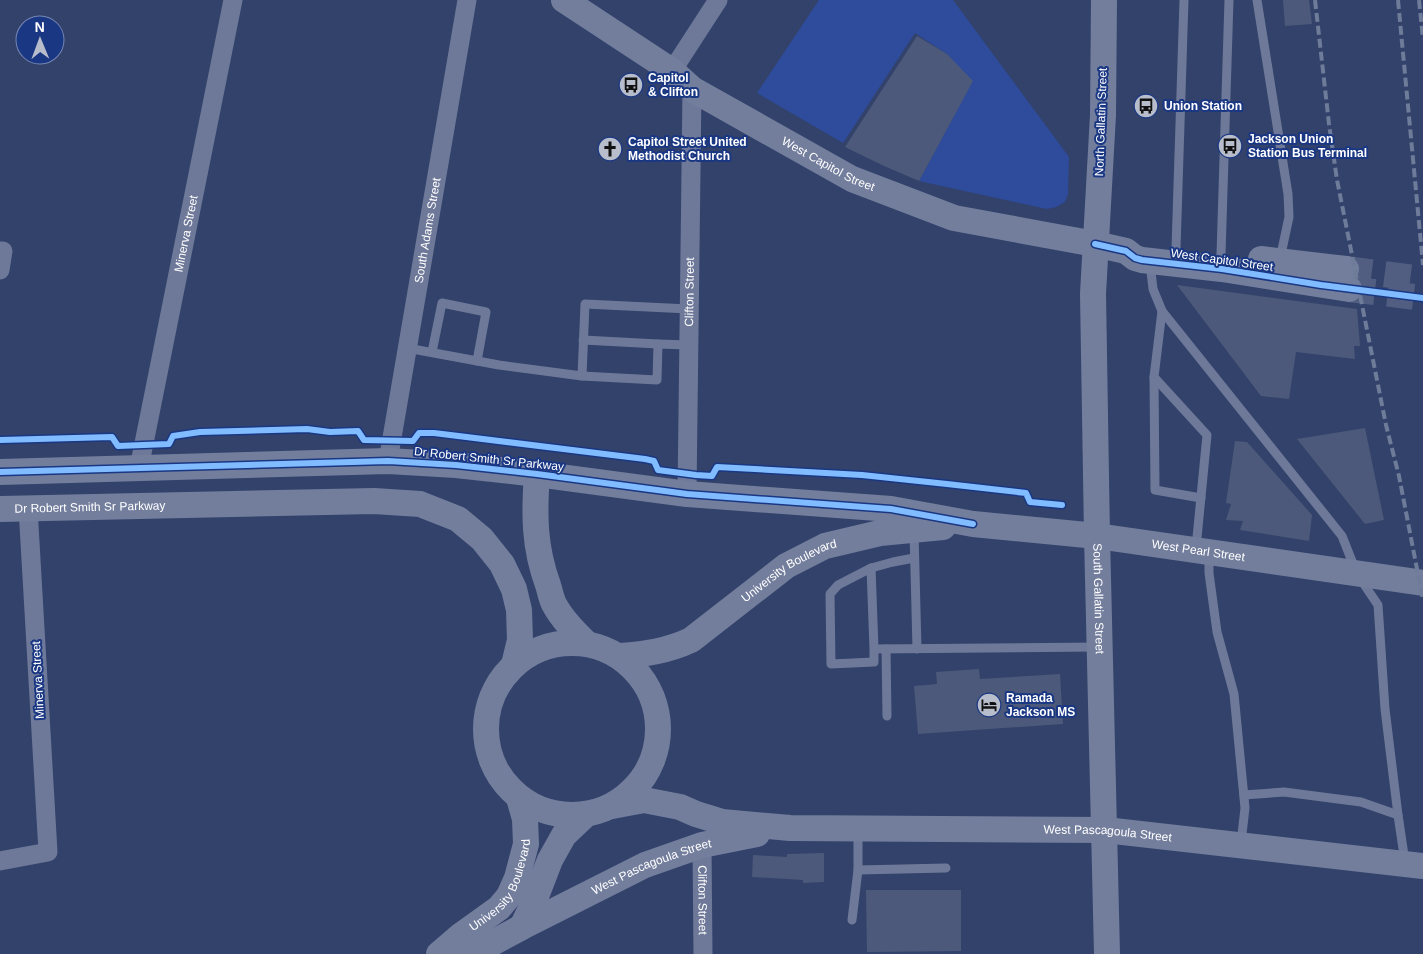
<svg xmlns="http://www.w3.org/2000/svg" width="1423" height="954" viewBox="0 0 1423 954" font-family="Arial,sans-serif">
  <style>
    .green { fill: #2e4c9b }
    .building { fill: #4c597a }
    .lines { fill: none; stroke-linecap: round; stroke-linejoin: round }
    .secondary-tunnel { stroke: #515e81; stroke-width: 26; stroke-dasharray: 26 13; stroke-linecap: butt }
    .lane { stroke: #6e7999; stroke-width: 9 }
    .street { stroke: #6e7999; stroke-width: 19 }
    .secondary { stroke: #737e9d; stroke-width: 26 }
    .rail { stroke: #6e7b99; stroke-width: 4; stroke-dasharray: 9 4; stroke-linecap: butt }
    .cycleway-casing { stroke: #1a3783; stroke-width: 9 }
    .cycleway { stroke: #80bcff; stroke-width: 6 }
    .labels { text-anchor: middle; stroke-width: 4; stroke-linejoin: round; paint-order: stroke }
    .poi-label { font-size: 12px; font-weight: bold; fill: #fff; stroke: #1a3783; text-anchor: start }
    .street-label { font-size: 12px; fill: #fff; stroke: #1a3783 }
  </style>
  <rect width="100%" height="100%" fill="#32426b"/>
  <polygon class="green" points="819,0 953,0 1069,157 1068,194 1065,202 1056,207 1047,209 919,181 972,82 947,54 915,33 843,143 757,93"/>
  <g class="building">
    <polygon points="1283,0 1309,0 1312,24 1285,26"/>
    <polygon points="917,36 947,54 973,81 919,181 884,166 845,147"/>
    <polygon points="1177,285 1357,309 1360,346 1354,346 1355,359 1296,352 1289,399 1261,396"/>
    <polygon points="1365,428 1384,520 1365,524 1297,439"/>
    <polygon points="1235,441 1247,442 1312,515 1309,541 1240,530 1243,521 1226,520 1231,504 1226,503"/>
    <polygon points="979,669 980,679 1060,674 1063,724 918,734 914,686 937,684 936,672"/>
    <polygon points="824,853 824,882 803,883 803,880 752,877 753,855 787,857 787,854"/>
    <polygon points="866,890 961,890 961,951 867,952"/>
  </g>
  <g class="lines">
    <g class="secondary-tunnel">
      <polyline points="1346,269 1423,279"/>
      <polyline points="1349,289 1423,298"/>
    </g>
    <g class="lane">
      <polyline points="1257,0 1288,194 1289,217 1280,259"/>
      <polyline points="1176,248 1184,0"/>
      <polyline points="1221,254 1229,0"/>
      <polyline points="1150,263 1153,289 1162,311 1342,536 1357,574 1378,605 1385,709 1398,815"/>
      <polyline points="1162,311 1154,377 1207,435 1196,548"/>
      <polyline points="583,340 658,344"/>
      <polyline points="407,348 499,365 582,376 585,304 689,309"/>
      <polyline points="432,352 442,303 486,312 477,361"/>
      <polyline points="582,376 657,380 658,344 689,345"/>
      <polyline points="1154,377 1155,490 1201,498"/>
      <polyline points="914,532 917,649"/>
      <polyline points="1209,555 1209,573 1217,632 1234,694 1245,808 1241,843"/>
      <polyline points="871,568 893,562 914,558"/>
      <polyline points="874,649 874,662 831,664 830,594 838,585 871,568 874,649 1099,647"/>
      <polyline points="886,649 887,716"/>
      <polyline points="1244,795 1284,792 1361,802 1398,815 1405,862"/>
      <polyline points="858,830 858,870 946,868"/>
      <polyline points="852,920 858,870"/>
    </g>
    <g class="street">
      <polyline points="672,71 718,0"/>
      <polyline points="0,251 3,251 0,270"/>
      <path id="s1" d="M388 461 467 0"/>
      <path id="s2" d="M139 468 233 0"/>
      <path id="s3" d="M687 494 692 89"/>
      <path id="s4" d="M702 845 703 954"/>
      <polyline points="0,861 48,852 28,508"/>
    </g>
    <g class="secondary">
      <path id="s5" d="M564 0 672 71 692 89 852 179 954 218 1095 244 1126 251 1135 258 1142 260 1222 269 1349 289"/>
      <path id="s6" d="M1104 0 1103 115 1093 294 1097 536 1107 954"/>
      <polyline points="1261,259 1346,269"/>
      <path id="s7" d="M0 472 388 461 456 465 537 474 687 494 891 509 973 524 1097 536 1423 583"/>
      <path d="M537 474C534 514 534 547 548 585 550 591 551 598 554 604 562 619 574 631 586 643"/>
      <path id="s8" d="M0 509 374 501 420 504 458 519 482 539 502 564 514 589 519 610 520 640 514 665"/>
      <circle cx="572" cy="729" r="86"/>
      <path id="s9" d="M620 656C646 654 667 651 691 640L786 566 825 546 880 533 943 527"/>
      <path id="s10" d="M612 806 644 800 680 807 696 814 722 822 790 828 1105 830 1423 866"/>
      <polyline points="522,927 533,904 550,860 564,835 585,815"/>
      <path id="s11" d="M439 954 460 936 499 908 509 896 517 878 526 844 525 819 519 798"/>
      <path id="s12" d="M472 954 522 927 645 865 702 845 757 834"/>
    </g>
    <g class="rail">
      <polyline points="1315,0 1329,124 1337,180 1386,425 1399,476 1423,600"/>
      <polyline points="1398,0 1423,265"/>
      <polyline points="1419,0 1423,39"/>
    </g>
    <g class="cycleway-casing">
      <g id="cycleway">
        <polyline points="1095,244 1126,251 1135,258 1142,260 1222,269 1321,285 1423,298"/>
        <polyline points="0,440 112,437 118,446 169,444 173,436 200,432 307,429 330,432 358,431 364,440 413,441 419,433 434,433 645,459 654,461 658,470 696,475 712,476 717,467 862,475 947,484 1026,493 1030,502 1062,505"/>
        <polyline points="0,472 388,461 456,465 537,474 687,494 891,509 973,524"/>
      </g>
    </g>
    <use href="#cycleway" class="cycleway"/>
  </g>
  <defs>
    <g id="bus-disc" transform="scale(1.25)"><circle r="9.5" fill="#b7bdcb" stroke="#1a3783"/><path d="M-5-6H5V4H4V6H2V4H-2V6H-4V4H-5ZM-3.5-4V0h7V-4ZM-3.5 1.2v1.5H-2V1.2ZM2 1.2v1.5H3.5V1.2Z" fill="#111"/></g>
    <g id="church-disc" transform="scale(1.25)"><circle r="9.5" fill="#b7bdcb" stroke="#1a3783"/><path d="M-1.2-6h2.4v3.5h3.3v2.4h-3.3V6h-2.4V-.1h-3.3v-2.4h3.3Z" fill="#111"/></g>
    <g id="hotel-disc" transform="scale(1.25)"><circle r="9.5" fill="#b7bdcb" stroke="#1a3783"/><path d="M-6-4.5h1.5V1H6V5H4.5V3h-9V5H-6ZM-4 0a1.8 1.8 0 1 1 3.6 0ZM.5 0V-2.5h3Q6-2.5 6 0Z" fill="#111"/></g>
  </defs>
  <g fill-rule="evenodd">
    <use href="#bus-disc" x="631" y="85"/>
    <use href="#bus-disc" x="1146" y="106"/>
    <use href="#bus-disc" x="1230" y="146"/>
    <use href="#church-disc" x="610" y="149"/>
    <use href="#hotel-disc" x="989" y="705"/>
  </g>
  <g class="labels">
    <g class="poi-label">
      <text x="648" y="82">Capitol<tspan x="648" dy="14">&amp; Clifton</tspan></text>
      <text x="1164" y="110">Union Station</text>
      <text x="1248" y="143">Jackson Union<tspan x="1248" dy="14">Station Bus Terminal</tspan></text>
      <text x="628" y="146">Capitol Street United<tspan x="628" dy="14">Methodist Church</tspan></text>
      <text x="1006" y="702">Ramada<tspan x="1006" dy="14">Jackson MS</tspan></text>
    </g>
    <g class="street-label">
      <text transform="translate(1101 122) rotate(-88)" y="4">North Gallatin Street</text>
      <text dy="4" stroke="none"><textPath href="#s5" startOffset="312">West Capitol Street</textPath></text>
      <text dy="4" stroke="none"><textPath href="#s1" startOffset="234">South Adams Street</textPath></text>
      <text dy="4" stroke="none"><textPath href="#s2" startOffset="239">Minerva Street</textPath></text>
      <text transform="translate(1222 260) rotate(8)" y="4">West Capitol Street</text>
      <text dy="4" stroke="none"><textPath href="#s3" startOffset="202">Clifton Street</textPath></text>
      <text transform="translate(489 459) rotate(6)" y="4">Dr Robert Smith Sr Parkway</text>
      <text dy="4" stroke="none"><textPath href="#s8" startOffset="90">Dr Robert Smith Sr Parkway</textPath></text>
      <text dy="4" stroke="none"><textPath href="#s7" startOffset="1204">West Pearl Street</textPath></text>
      <text dy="4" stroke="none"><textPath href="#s9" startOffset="194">University Boulevard</textPath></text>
      <text dy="4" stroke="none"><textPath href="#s6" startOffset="599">South Gallatin Street</textPath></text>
      <text transform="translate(38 680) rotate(-93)" y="4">Minerva Street</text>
      <text dy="4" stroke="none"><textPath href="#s10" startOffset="500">West Pascagoula Street</textPath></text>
      <text dy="4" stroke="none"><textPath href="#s12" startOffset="200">West Pascagoula Street</textPath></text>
      <text dy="4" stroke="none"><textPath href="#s11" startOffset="96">University Boulevard</textPath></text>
      <text dy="4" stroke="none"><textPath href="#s4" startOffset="55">Clifton Street</textPath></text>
    </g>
  </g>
  <g transform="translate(40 40) rotate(359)"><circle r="24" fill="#1a3783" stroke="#7687b5"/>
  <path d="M0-4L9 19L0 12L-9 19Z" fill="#b7bdcb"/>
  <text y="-8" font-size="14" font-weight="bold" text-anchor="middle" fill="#ffffff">N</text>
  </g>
</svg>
